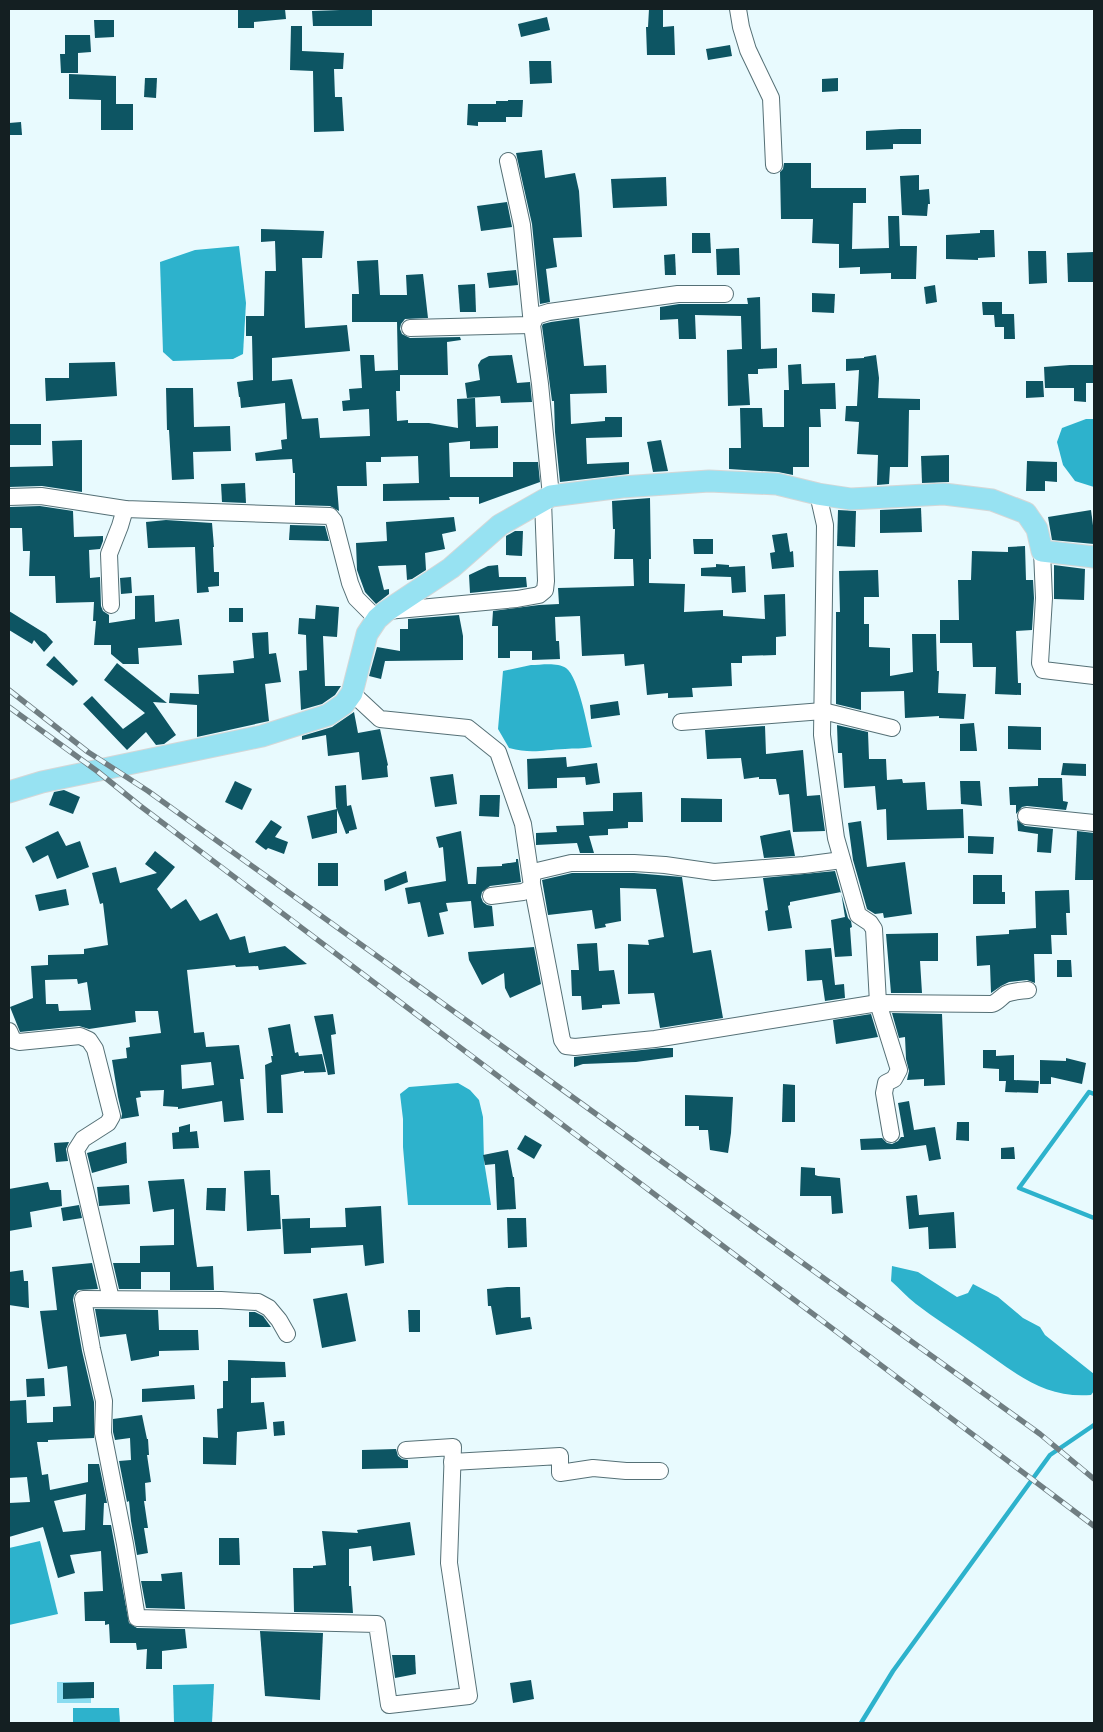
<svg xmlns="http://www.w3.org/2000/svg" width="1103" height="1732" viewBox="0 0 1103 1732" font-family="Figtree,sans-serif">
  <style>
    .park { fill: #8adcf0 }
    .water { fill: #2db2cc }
    .lines { fill: none; stroke-linecap: round; stroke-linejoin: round }
    .stream { stroke: #2db2cc; stroke-width: 4.5 }
    .building { fill: #0d5563; fill-rule: evenodd }
    .minor-casing { stroke: #557076; stroke-width: 18 }
    .major-casing { stroke: #d5d7d7; stroke-width: 23 }
    .minor { stroke: #fff; stroke-width: 16 }
    .major { stroke: #97e2f2; stroke-width: 21 }
    .rail-casing { stroke: #707e82; stroke-width: 5.5 }
    .rail { stroke: #e8fafe; stroke-width: 4; stroke-dasharray: 11; stroke-linecap: butt }
  </style>
  <rect width="100%" height="100%" fill="#e8fafe"/>
  <rect class="park" x="57" y="1682" width="34" height="21"/>
  <g class="water">
    <polygon points="239,246 246,303 243,354 233,359 173,361 163,352 160,262 195,250"/>
    <polygon points="1086,419 1094,419 1094,487 1075,481 1063,465 1057,442 1062,428"/>
    <path d="M531 665C541 665 557 662 566 668 579 677 588 730 592 747 582 749 575 748 565 749 543 750 531 754 509 748L498 729 503 671Z"/>
    <polygon points="458,1083 470,1090 479,1100 483,1117 484,1161 491,1205 408,1205 403,1147 403,1119 400,1094 409,1087"/>
    <path d="M892 1266 918 1272 957 1297 968 1293 973 1284 998 1297 1023 1318 1040 1327 1045 1335 1094 1374V1391L1091 1395C1041 1399 1011 1369 972 1343 954 1330 934 1318 916 1304 907 1297 899 1288 891 1281Z"/>
    <polygon points="40,1541 58,1614 9,1625 9,1548"/>
    <polygon points="214,1684 212,1723 174,1723 173,1685"/>
    <polygon points="73,1708 119,1708 120,1723 73,1723"/>
  </g>
  <g class="lines">
    <g class="stream">
      <polyline points="1094,1094 1089,1092 1019,1188 1094,1218"/>
      <polyline points="861,1723 893,1671 1050,1455 1094,1425"/>
    </g>
  </g>
  <g class="building">
    <polygon points="238,9 285,9 286,19 254,22 254,28 238,28"/>
    <polygon points="340,9 372,9 372,26 313,26 312,11 340,10"/>
    <polygon points="649,9 663,9 663,27 674,26 675,55 647,55 646,27 648,27"/>
    <polygon points="547,17 550,30 521,37 518,24"/>
    <polygon points="94,20 114,20 114,37 95,38"/>
    <polygon points="291,26 302,26 302,51 344,53 343,69 334,69 335,97 342,97 344,131 314,132 313,71 290,70"/>
    <polygon points="65,35 90,35 91,52 78,53 78,73 61,73 60,54 65,54"/>
    <polygon points="730,45 732,56 708,60 706,49"/>
    <polygon points="529,61 551,61 552,83 530,84"/>
    <polygon points="69,74 116,76 116,104 133,104 133,130 101,130 101,100 69,99"/>
    <polygon points="145,78 157,78 156,98 144,97"/>
    <polygon points="838,78 838,91 822,92 822,79"/>
    <polygon points="508,100 523,100 522,117 506,117 506,122 478,122 478,126 467,125 468,104 496,104 496,101 508,101"/>
    <polygon points="21,122 22,135 9,135 9,123"/>
    <polygon points="901,129 921,129 921,144 893,144 893,149 866,150 866,131"/>
    <polygon points="542,150 545,178 575,173 579,191 582,237 553,238 557,267 546,269 550,302 540,304 532,224 516,153"/>
    <polygon points="784,163 811,163 811,188 866,188 866,203 853,203 852,249 889,248 888,216 899,216 900,246 917,246 916,279 891,279 891,273 860,274 860,267 839,268 839,244 812,243 813,219 781,219 780,172 783,169"/>
    <polygon points="919,175 919,190 929,189 930,204 928,204 927,216 902,215 900,176"/>
    <polygon points="666,177 667,206 613,208 611,179"/>
    <polygon points="507,202 512,227 481,231 477,206"/>
    <polygon points="261,229 324,231 322,258 302,258 305,328 347,325 350,351 272,358 272,381 292,379 302,419 318,418 320,438 370,436 369,409 343,411 342,401 350,400 349,389 362,388 360,355 374,355 375,371 398,370 397,322 352,322 352,294 359,294 357,261 378,260 380,295 407,295 406,275 423,274 428,318 405,319 401,324 400,329 402,334 410,338 460,337 461,340 447,342 448,375 400,375 400,391 396,391 397,421 408,420 408,423 429,423 458,428 457,399 475,398 476,427 498,426 498,448 470,449 470,441 449,443 450,477 513,477 513,462 538,462 540,482 479,504 479,497 449,497 450,500 383,501 383,484 419,483 418,456 381,457 381,462 366,462 367,486 337,486 339,511 330,506 295,505 295,473 293,473 292,459 256,461 255,453 282,449 281,440 287,439 285,403 241,408 240,397 239,397 237,382 253,380 252,336 246,336 246,316 264,316 265,271 276,271 275,241 261,242"/>
    <polygon points="980,230 994,230 995,257 978,258 978,260 946,259 946,235 980,233"/>
    <polygon points="692,233 710,233 711,253 692,253"/>
    <polygon points="739,248 740,275 717,275 716,249"/>
    <polygon points="1028,251 1046,251 1047,283 1029,284"/>
    <polygon points="1094,252 1094,282 1068,282 1067,253"/>
    <polygon points="675,254 676,275 665,275 664,255"/>
    <polygon points="516,270 518,285 489,288 487,273"/>
    <polygon points="475,284 476,312 460,312 458,285"/>
    <polygon points="935,285 937,302 926,304 924,287"/>
    <polygon points="812,293 835,294 834,313 812,312"/>
    <polygon points="760,297 761,349 777,348 777,368 758,369 758,374 748,374 750,405 728,406 727,350 742,349 741,316 695,315 696,339 679,339 678,319 660,320 660,307 679,304 748,304 747,298"/>
    <polygon points="982,302 1002,302 1002,314 1014,314 1015,339 1004,339 1004,327 995,327 994,315 983,315"/>
    <polygon points="579,318 584,366 606,365 607,393 570,394 571,424 605,421 605,417 622,417 622,437 586,438 587,464 629,462 629,474 560,482 555,432 554,401 552,401 542,326 543,324 551,322"/>
    <polygon points="512,355 517,383 530,382 532,402 501,403 500,396 467,398 465,383 480,380 478,365 481,360 489,356"/>
    <polygon points="876,355 879,378 878,398 920,399 920,410 909,410 908,467 890,467 889,484 877,485 878,455 857,454 859,422 845,421 846,406 857,406 859,370 846,371 846,359 864,358 864,357"/>
    <polygon points="115,362 117,396 46,401 45,378 69,378 69,363"/>
    <polygon points="801,364 802,384 835,383 836,409 820,409 821,427 809,427 809,467 793,467 793,475 778,472 729,469 729,448 741,448 740,408 762,408 763,427 784,427 784,390 789,390 788,365"/>
    <polygon points="1070,365 1094,365 1094,383 1086,383 1086,402 1074,401 1074,388 1045,388 1044,367"/>
    <polygon points="1026,381 1043,381 1044,397 1026,398"/>
    <polygon points="166,388 193,388 194,427 230,426 231,451 193,452 194,479 172,480 169,430 167,430"/>
    <rect x="9" y="424" width="32" height="21"/>
    <polygon points="82,440 82,492 42,486 9,487 9,467 53,466 52,441"/>
    <polygon points="661,440 668,471 653,472 647,442"/>
    <polygon points="949,455 949,482 922,483 921,456"/>
    <polygon points="1027,461 1057,462 1057,482 1045,481 1045,491 1026,491"/>
    <polygon points="245,483 246,503 222,502 221,484"/>
    <polygon points="650,498 651,559 649,559 649,583 685,584 684,612 723,610 723,616 738,617 765,619 764,595 785,594 786,636 776,637 776,655 742,656 742,663 731,663 732,686 692,688 693,697 668,698 668,693 647,695 644,664 625,666 624,654 582,656 580,616 555,617 556,641 559,641 560,659 532,660 532,651 510,651 510,658 498,658 498,626 492,626 493,611 539,605 559,604 558,588 634,586 633,559 614,559 615,529 613,529 612,501"/>
    <polygon points="40,506 73,511 74,537 103,536 103,541 100,549 89,550 90,578 100,577 101,606 103,611 109,615 109,623 135,619 135,596 154,595 155,622 179,619 182,645 138,648 139,664 123,664 111,654 111,645 94,645 96,621 93,621 94,602 56,603 55,576 29,576 30,551 23,551 22,528 9,528 9,507"/>
    <polygon points="921,508 922,532 880,533 880,510"/>
    <polygon points="838,510 856,511 855,547 837,546"/>
    <polygon points="1091,510 1094,533 1094,544 1052,540 1048,517"/>
    <polygon points="454,517 456,531 442,534 445,549 425,553 426,570 412,579 407,580 406,565 378,566 384,590 389,589 389,594 376,604 365,592 357,570 356,543 387,541 386,522"/>
    <polygon points="166,520 212,523 214,547 213,547 214,572 219,572 219,586 208,587 209,592 197,593 195,547 148,548 146,522"/>
    <polygon points="290,525 325,526 329,541 289,540"/>
    <polygon points="515,531 523,531 522,556 506,555 506,536"/>
    <polygon points="787,533 790,552 793,551 794,567 772,569 770,553 775,552 772,535"/>
    <polygon points="693,539 713,539 713,554 694,554"/>
    <polygon points="1025,546 1026,580 1033,580 1034,598 1032,630 1016,631 1018,683 1021,683 1021,695 995,694 996,667 973,667 972,643 940,643 940,620 959,620 958,580 971,580 972,551 1008,552 1008,547"/>
    <polygon points="716,564 729,565 729,567 745,566 746,592 732,593 731,577 701,576 701,568 716,567"/>
    <polygon points="498,565 499,577 526,577 527,587 470,593 469,575 488,566"/>
    <polygon points="1054,565 1085,569 1084,600 1054,599"/>
    <polygon points="878,570 879,597 864,597 864,624 869,624 869,647 890,648 890,676 913,672 912,634 936,634 937,671 939,671 938,693 966,694 964,719 939,718 939,716 905,718 904,691 861,692 861,710 836,704 836,612 840,612 839,571"/>
    <polygon points="131,577 132,593 121,594 120,578"/>
    <polygon points="316,605 339,607 337,637 323,636 325,686 341,686 335,695 322,704 301,710 299,671 307,670 306,635 298,634 299,618 315,619"/>
    <rect x="229" y="608" width="14" height="14"/>
    <polygon points="9,611 46,634 53,642 44,652 34,640 32,644 9,630"/>
    <polygon points="459,615 463,636 463,660 385,661 381,679 369,676 377,647 400,651 400,629 408,629 408,619"/>
    <polygon points="268,632 269,654 276,653 281,682 265,684 269,721 197,737 197,705 169,703 170,693 199,694 198,675 234,673 233,661 254,658 252,633"/>
    <polygon points="54,656 78,681 73,686 46,665"/>
    <polygon points="117,663 167,703 153,702 176,735 164,744 156,745 146,732 127,750 83,704 92,696 123,729 145,713 104,680"/>
    <polygon points="618,701 620,715 591,719 590,705"/>
    <polygon points="354,712 358,733 380,729 388,765 387,766 388,777 362,780 359,752 328,756 326,735 302,740 302,736 332,727"/>
    <polygon points="974,723 977,751 960,751 960,724"/>
    <polygon points="837,725 868,732 869,759 886,759 887,780 902,779 903,783 925,782 927,810 963,809 964,838 887,840 886,809 877,810 875,786 844,788 842,753 838,753"/>
    <polygon points="765,726 766,754 803,750 807,796 820,795 825,831 793,832 789,794 779,795 776,779 759,779 759,777 744,779 741,758 707,759 705,730"/>
    <polygon points="1008,726 1041,727 1041,750 1008,749"/>
    <polygon points="566,757 567,767 597,763 600,783 586,785 585,777 557,778 557,788 528,789 527,759"/>
    <polygon points="1063,763 1086,764 1086,776 1061,775"/>
    <polygon points="453,774 457,804 435,807 430,777"/>
    <polygon points="1038,778 1062,778 1063,801 1068,802 1066,810 1027,806 1022,807 1016,814 1016,805 1010,805 1009,787 1038,786"/>
    <polygon points="235,781 252,789 242,810 225,802"/>
    <polygon points="960,781 980,781 982,806 961,804"/>
    <polygon points="346,785 347,806 351,805 357,829 349,831 349,833 346,834 336,807 335,786"/>
    <polygon points="64,790 80,797 73,814 49,805 54,792"/>
    <polygon points="642,792 643,822 628,822 628,828 608,829 608,835 589,836 594,853 580,853 577,843 536,845 536,833 557,832 556,826 584,825 583,812 613,811 613,793"/>
    <polygon points="480,795 500,795 499,817 479,816"/>
    <polygon points="681,798 722,799 722,822 681,822"/>
    <polygon points="337,809 337,833 312,839 307,816"/>
    <polygon points="271,820 282,827 275,837 288,842 284,854 268,848 266,850 255,842"/>
    <polygon points="1017,820 1025,826 1053,829 1051,853 1037,852 1038,834 1018,831"/>
    <polygon points="861,821 867,867 905,862 912,914 884,918 883,913 875,914 867,909 853,860 848,823"/>
    <polygon points="790,830 795,856 764,858 760,836"/>
    <polygon points="58,831 66,846 80,841 89,867 57,879 48,855 33,863 25,847"/>
    <polygon points="461,831 468,884 476,884 477,867 502,866 502,864 516,862 516,859 518,859 521,882 490,886 482,892 481,897 483,902 487,905 492,906 494,926 474,928 471,901 446,903 448,911 439,913 444,934 428,937 420,902 408,904 405,888 446,881 443,847 439,848 436,837"/>
    <polygon points="1077,831 1094,833 1094,880 1075,880"/>
    <polygon points="968,836 994,837 993,854 968,853"/>
    <path d="M155 851 175 867 157 889 171 909 186 899 200 921 217 913 230 940 245 936 249 953 285 946 307 964 259 970 258 966 236 967 235 965 187 970 194 1033 204 1032 206 1047 239 1045 244 1079H240L244 1120 224 1122 222 1101 178 1109V1107L163 1106 164 1090 140 1091 141 1097 136 1098 139 1116 121 1119 122 1114 118 1097 112 1060 127 1058 126 1048 130 1047 129 1037 161 1033 158 1011H135L136 1022 89 1029 79 1026 20 1032 10 1007 33 998 31 966 48 965V955L84 954V949L108 945 103 903 100 904 92 873 116 867 120 883 157 873 145 864ZM77 979 78 984 87 982 91 1010 59 1011 58 1004H46L45 980ZM211 1062 214 1085 182 1089 181 1065Z"/>
    <rect x="318" y="863" width="20" height="23"/>
    <polygon points="406,871 408,882 385,891 384,880"/>
    <polygon points="835,871 848,918 851,921 852,927 850,928 852,956 835,957 831,920 845,917 841,892 790,902 790,905 788,906 792,928 768,931 765,911 768,910 763,878"/>
    <polygon points="572,873 634,873 682,877 693,953 711,950 723,1018 660,1028 654,993 628,994 628,944 649,945 648,940 664,937 656,889 620,888 621,921 605,924 606,927 595,929 592,910 548,915 542,880"/>
    <polygon points="973,875 1002,875 1002,892 1005,892 1005,904 973,904"/>
    <polygon points="66,889 69,905 39,911 35,895"/>
    <polygon points="1069,890 1070,913 1066,913 1067,935 1051,935 1052,954 1034,954 1035,983 1027,980 1009,982 1001,986 991,993 990,965 977,966 976,936 1009,934 1009,930 1036,928 1035,891"/>
    <polygon points="938,933 938,961 920,961 922,993 891,993 886,934"/>
    <polygon points="597,943 599,971 614,970 620,1004 602,1005 602,1008 582,1010 581,996 572,996 571,970 579,970 577,944"/>
    <polygon points="534,947 541,984 510,998 505,988 504,973 482,985 469,960 468,952"/>
    <polygon points="831,948 835,985 844,984 845,998 825,1001 822,980 807,981 805,950"/>
    <polygon points="1057,960 1071,960 1072,977 1057,977"/>
    <polygon points="892,1013 942,1014 945,1085 924,1086 924,1079 907,1080 909,1071 906,1059 905,1037 899,1038"/>
    <polygon points="333,1014 336,1034 331,1035 335,1074 328,1075 314,1016"/>
    <polygon points="871,1014 878,1037 836,1044 833,1020"/>
    <polygon points="290,1024 295,1053 298,1052 299,1056 322,1054 326,1072 304,1073 304,1071 281,1075 283,1113 267,1113 265,1065 272,1062 271,1056 273,1056 268,1028"/>
    <polygon points="661,1048 673,1048 673,1057 636,1062 583,1064 574,1067 574,1057"/>
    <polygon points="983,1050 996,1050 996,1056 1014,1055 1014,1080 1039,1081 1038,1093 1005,1092 1006,1081 999,1081 999,1069 983,1068"/>
    <polygon points="1066,1058 1086,1063 1082,1084 1051,1077 1051,1084 1040,1084 1040,1060 1066,1061"/>
    <polygon points="783,1084 795,1085 795,1122 782,1122"/>
    <polygon points="685,1095 733,1097 731,1133 728,1153 710,1150 708,1130 699,1130 699,1126 685,1126"/>
    <polygon points="909,1101 914,1130 935,1127 941,1159 929,1161 926,1145 897,1149 861,1150 860,1139 882,1138 887,1143 892,1144 898,1141 901,1137 904,1137 898,1103"/>
    <polygon points="957,1122 969,1122 969,1141 956,1140"/>
    <polygon points="190,1124 190,1132 197,1131 199,1148 173,1149 172,1133 179,1132 179,1127"/>
    <polygon points="525,1135 542,1145 534,1159 517,1149"/>
    <polygon points="69,1142 66,1149 68,1161 56,1162 54,1143"/>
    <polygon points="126,1142 127,1163 92,1173 87,1153"/>
    <polygon points="1014,1147 1015,1159 1001,1159 1001,1148"/>
    <polygon points="508,1150 513,1177 514,1177 516,1209 497,1210 495,1164 485,1165 483,1155"/>
    <polygon points="801,1167 815,1168 815,1175 818,1176 840,1178 843,1213 832,1214 831,1196 800,1196"/>
    <polygon points="270,1170 271,1195 279,1195 281,1229 247,1231 244,1171"/>
    <polygon points="184,1179 197,1267 213,1266 214,1290 170,1290 170,1272 141,1272 141,1289 119,1289 113,1263 140,1263 140,1246 174,1245 174,1209 153,1212 148,1181"/>
    <polygon points="48,1182 50,1190 61,1190 62,1206 30,1212 32,1227 9,1231 9,1189"/>
    <polygon points="129,1185 130,1204 99,1206 97,1187"/>
    <polygon points="207,1188 226,1188 225,1211 206,1210"/>
    <polygon points="917,1195 919,1215 954,1212 956,1248 929,1249 928,1227 909,1229 906,1196"/>
    <polygon points="79,1205 82,1218 63,1221 61,1208"/>
    <polygon points="381,1206 384,1263 365,1266 363,1245 311,1248 311,1253 284,1254 282,1219 310,1218 310,1228 346,1227 345,1208"/>
    <polygon points="507,1218 526,1218 527,1247 508,1248"/>
    <path d="M92 1263 98 1289 78 1290 74 1295 73 1300 82 1351 94 1402V1438L48 1440V1442H37L42 1475 48 1474 50 1490 88 1482V1464H99L107 1503H104L103 1525H111L129 1623 137 1628 185 1629 187 1648 162 1651V1669H146L147 1649 137 1650 136 1643H110L109 1624 105 1625V1621H85L84 1592 103 1591 101 1551 70 1555 75 1573 58 1578 43 1527 9 1537V1503L30 1502 27 1477 9 1478V1401L26 1400 27 1423 53 1422V1407L71 1406 67 1366 48 1369 40 1311 57 1310 52 1267ZM86 1494 85 1530 63 1532 54 1501Z"/>
    <polygon points="23,1270 24,1281 28,1281 29,1308 9,1305 9,1272"/>
    <polygon points="507,1287 520,1287 521,1318 530,1317 532,1329 496,1335 491,1306 488,1306 487,1289"/>
    <polygon points="347,1293 356,1341 322,1348 313,1299"/>
    <polygon points="95,1309 158,1310 159,1330 198,1330 199,1350 159,1351 159,1356 131,1361 126,1334 100,1337"/>
    <polygon points="408,1310 420,1310 420,1332 409,1332"/>
    <polygon points="249,1312 255,1312 263,1316 271,1327 249,1327"/>
    <polygon points="228,1360 285,1362 286,1377 251,1378 251,1403 264,1402 267,1429 237,1432 236,1465 203,1464 203,1437 218,1438 217,1409 223,1408 223,1381 228,1381"/>
    <polygon points="44,1378 45,1396 27,1397 26,1379"/>
    <polygon points="194,1385 195,1399 142,1402 142,1389"/>
    <polygon points="142,1415 147,1439 148,1439 149,1455 147,1455 151,1482 145,1483 146,1501 144,1501 148,1528 144,1528 148,1553 137,1555 131,1521 129,1501 127,1502 119,1461 131,1460 130,1438 115,1440 113,1432 113,1419"/>
    <polygon points="284,1421 285,1435 274,1436 273,1422"/>
    <polygon points="396,1449 398,1456 402,1459 408,1460 408,1468 362,1469 362,1450"/>
    <polygon points="410,1522 415,1555 373,1561 371,1546 349,1549 349,1586 351,1586 353,1613 294,1612 293,1568 313,1568 313,1566 326,1565 322,1531 358,1533 357,1530"/>
    <polygon points="219,1538 239,1538 240,1565 219,1565"/>
    <polygon points="182,1572 185,1609 146,1608 141,1581 162,1581 161,1574"/>
    <polygon points="260,1631 323,1633 320,1700 265,1696"/>
    <polygon points="392,1655 415,1655 416,1674 395,1678"/>
    <polygon points="531,1680 534,1699 513,1703 510,1683"/>
    <polygon points="94,1682 94,1698 63,1699 63,1683"/>
  </g>
  <g class="lines">
    <g class="minor-casing">
      <g id="minor">
        <polyline points="738,9 741,27 748,50 771,98 774,165"/>
        <polyline points="410,328 532,325 522,225 508,161"/>
        <polyline points="818,494 825,525 822,735 836,838 858,915 870,923 874,929 878,1003 899,1070 894,1079 886,1083 884,1093 891,1134"/>
        <polyline points="551,496 540,384 532,325 536,316 549,312 678,294 725,294"/>
        <polyline points="9,497 41,496 125,509 330,516 334,521 350,583 356,598 377,619"/>
        <polyline points="1042,551 1044,598 1040,663 1043,670 1094,676"/>
        <polyline points="111,605 109,554 120,526 125,509"/>
        <polyline points="387,611 517,599 539,595 545,590 546,581 543,501"/>
        <path d="M352 693 380 719 468 728 498 752 523 824 531 879 562 1040 566 1046 575 1047 655 1039 878 1003 992 1004C998 1002 1001 997 1006 994 1013 991 1020 991 1028 990"/>
        <polyline points="681,722 823,711 892,728"/>
        <polyline points="1026,816 1094,823"/>
        <polyline points="491,896 523,892 531,888 533,872 571,863 634,863 665,865 714,872 804,865 842,860"/>
        <polyline points="9,1031 13,1040 19,1042 80,1036 89,1040 95,1049 112,1116 108,1123 83,1139 76,1150 111,1299"/>
        <polyline points="287,1334 279,1320 269,1308 258,1302 221,1300 83,1299 92,1349 104,1401 103,1433 125,1544 137,1618 377,1624 389,1705 469,1696 449,1563 453,1447 406,1450"/>
        <polyline points="452,1462 560,1456 560,1473 593,1468 626,1471 660,1471"/>
      </g>
    </g>
    <g class="major-casing">
      <polyline id="major" points="9,792 42,782 262,736 328,715 344,704 352,693 367,634 377,619 385,612 451,568 500,525 551,496 622,487 709,481 777,484 818,494 851,499 944,494 992,500 1026,513 1037,529 1042,551 1094,557"/>
    </g>
    <use href="#minor" class="minor"/>
    <use href="#major" class="major"/>
    <g class="rail-casing">
      <g id="rail">
        <polyline points="9,690 88,752 148,791 1040,1434 1094,1479"/>
        <polyline points="9,707 97,771 139,805 1094,1526"/>
      </g>
    </g>
    <use href="#rail" class="rail"/>
  </g>
  <rect width="1103" height="1732" fill="none" stroke="#141f22" stroke-width="20"/>
</svg>
